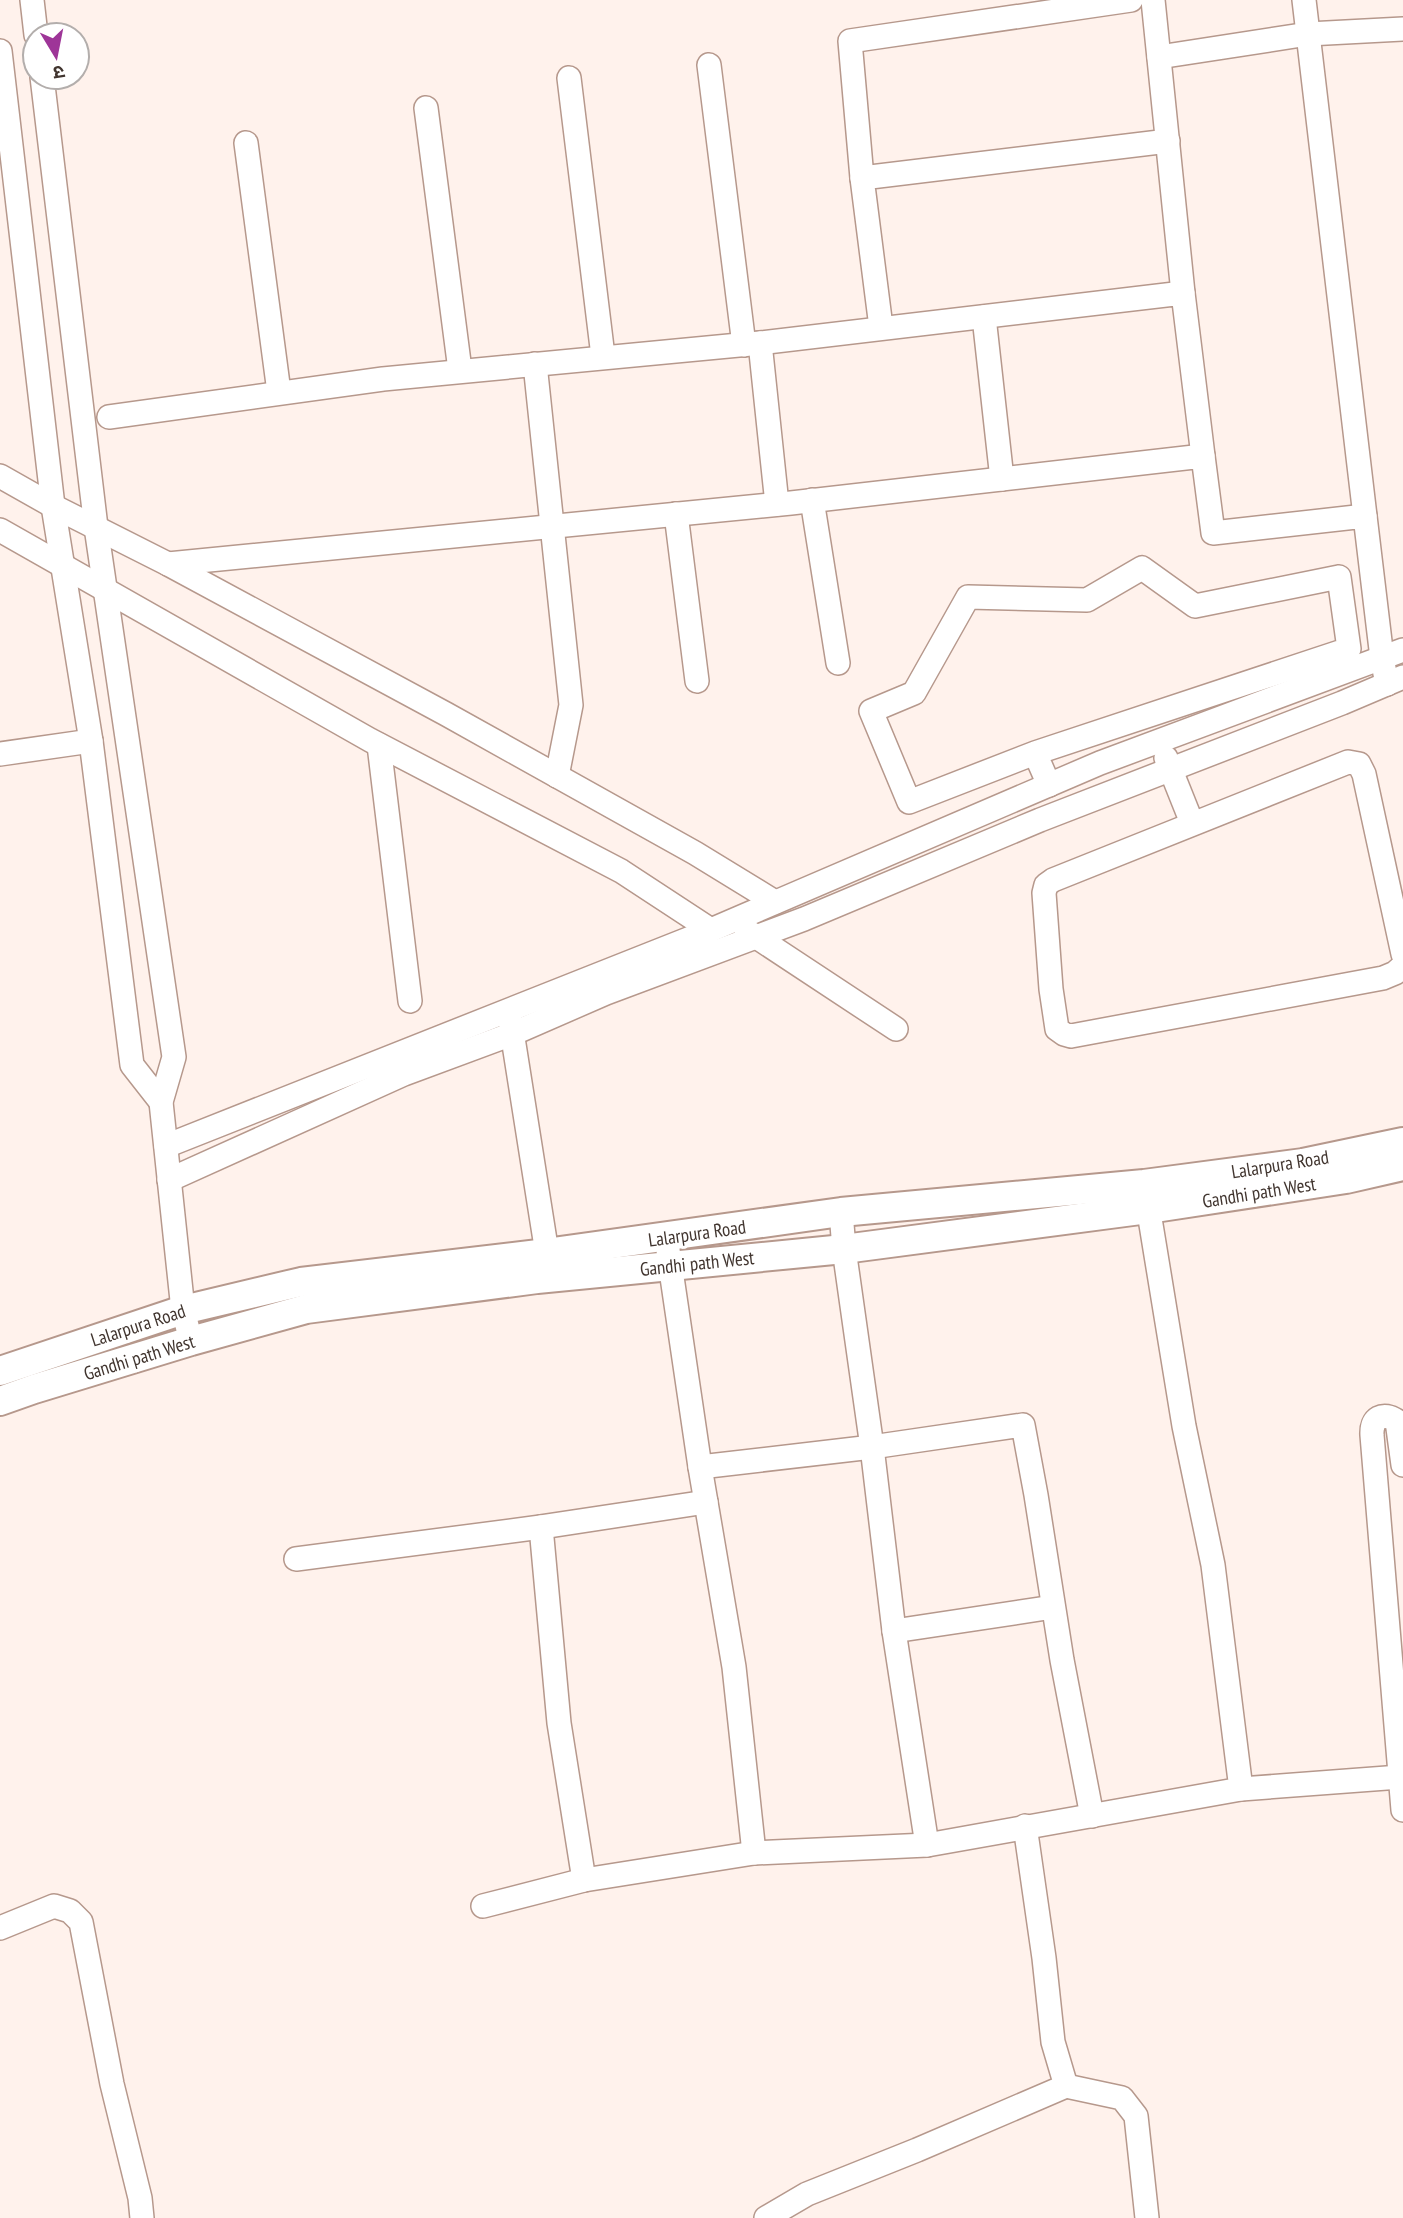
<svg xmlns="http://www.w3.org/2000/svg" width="1403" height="2218" viewBox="0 0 1403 2218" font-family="'PT Sans Narrow','Noto Sans Devanagari',sans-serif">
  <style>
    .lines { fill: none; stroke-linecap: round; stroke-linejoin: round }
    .minor-casing { stroke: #b6988c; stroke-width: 26 }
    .tertiary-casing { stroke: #b6988c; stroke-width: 32 }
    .minor { stroke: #fff; stroke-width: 23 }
    .tertiary { stroke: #fff; stroke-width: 28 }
    .labels { text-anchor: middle; stroke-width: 6; stroke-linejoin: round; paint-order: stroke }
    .street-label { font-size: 19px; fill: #41352f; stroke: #fff }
  </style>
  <rect width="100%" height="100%" fill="#fff2ec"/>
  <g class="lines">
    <g class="minor-casing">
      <g id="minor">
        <polyline points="32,0 36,35"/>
        <polyline points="1153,0 1183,293"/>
        <polyline points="1304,0 1365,516"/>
        <polyline points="0,51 53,506 91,741 132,1065 161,1102"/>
        <polyline points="1159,57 1308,34 1403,29"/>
        <polyline points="709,65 744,345"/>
        <polyline points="42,77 96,527 174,1057 161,1102 183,1310 191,1341"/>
        <polyline points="569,78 603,356"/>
        <polyline points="426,108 460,370"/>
        <polyline points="246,143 279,392"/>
        <polyline points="862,178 850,41 1131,0"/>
        <polyline points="984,317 1002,479"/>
        <polyline points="881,327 862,178 1168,141"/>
        <polyline points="760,343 777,504"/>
        <polyline points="535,364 571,705 557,776"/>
        <polyline points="109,417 383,379 760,343 1183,293 1203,456"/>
        <polyline points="0,476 53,506 168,564 446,714 695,853 775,902"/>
        <polyline points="812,500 838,663"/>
        <polyline points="676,514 697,681"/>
        <polyline points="0,530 370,740 621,871 711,930"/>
        <polyline points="168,564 791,503 1203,456 1213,533 1365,516 1382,658 1387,684"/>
        <polyline points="379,745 410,1001"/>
        <polyline points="1035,753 1349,649 1339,577 1195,606 1142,568 1087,600 968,597 914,693 871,711 909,802 1035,753 1049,785"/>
        <polyline points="0,754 91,741"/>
        <polyline points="1166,758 1192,823"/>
        <polyline points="746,930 896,1029"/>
        <polyline points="1403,954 1364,774 1359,764 1348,762 1053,880 1046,885 1044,893 1051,989 1057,1029 1064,1034 1071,1036 1383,978 1395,973 1403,966"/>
        <polyline points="510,1019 547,1253"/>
        <polyline points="166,1146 711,930 1100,763 1403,650"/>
        <polyline points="169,1180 404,1074 512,1034 606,993 804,919 1040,820 1342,703 1403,677"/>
        <polyline points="841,1212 844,1249 872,1447 894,1631 927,1845"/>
        <polyline points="668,1250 700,1467 734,1667 754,1853"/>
        <path d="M1403 1465 1397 1421C1383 1411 1371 1418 1372 1435L1403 1810"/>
        <polyline points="700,1467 872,1447 1023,1425 1036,1495 1062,1660 1092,1816"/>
        <polyline points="541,1527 559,1723 584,1880"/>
        <polyline points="296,1559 541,1527 706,1502"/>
        <polyline points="894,1631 1053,1607"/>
        <polyline points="1241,1789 1400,1777"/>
        <polyline points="483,1906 584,1880 754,1853 927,1845 1241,1789 1213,1565 1184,1426 1146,1194"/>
        <polyline points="0,1928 54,1906 70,1911 81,1922 112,2084 140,2198 142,2218"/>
        <polyline points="1066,2086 1122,2098 1136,2116 1147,2218"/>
        <polyline points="766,2218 807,2194 917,2150 1066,2086 1053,2042 1044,1958 1025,1826"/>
      </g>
    </g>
    <g class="tertiary-casing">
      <g id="tertiary">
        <polyline points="0,1371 183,1310 301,1282 547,1253 841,1212 1144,1184 1303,1163 1403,1142"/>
        <polyline points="0,1401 34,1389 191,1341 306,1309 537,1279 844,1249 1148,1209 1346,1179 1403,1166"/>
      </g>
    </g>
    <use href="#minor" class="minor"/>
    <use href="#tertiary" class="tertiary"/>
  </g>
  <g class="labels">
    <g class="street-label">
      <text transform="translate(1280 1164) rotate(-9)" y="7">Lalarpura Road</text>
      <text transform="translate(1259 1192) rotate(-9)" y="7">Gandhi path West</text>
      <text transform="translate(697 1233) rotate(-8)" y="7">Lalarpura Road</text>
      <text transform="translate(697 1263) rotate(-6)" y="7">Gandhi path West</text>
      <text transform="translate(138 1325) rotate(-18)" y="7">Lalarpura Road</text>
      <text transform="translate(139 1357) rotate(-17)" y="7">Gandhi path West</text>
    </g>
  </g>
  <g transform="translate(56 56) rotate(170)"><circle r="33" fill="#ffffff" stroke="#b3aeac" stroke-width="2"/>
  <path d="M0-5L12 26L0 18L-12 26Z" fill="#9e3598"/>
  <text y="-10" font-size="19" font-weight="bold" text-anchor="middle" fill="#41352f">उ</text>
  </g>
</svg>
